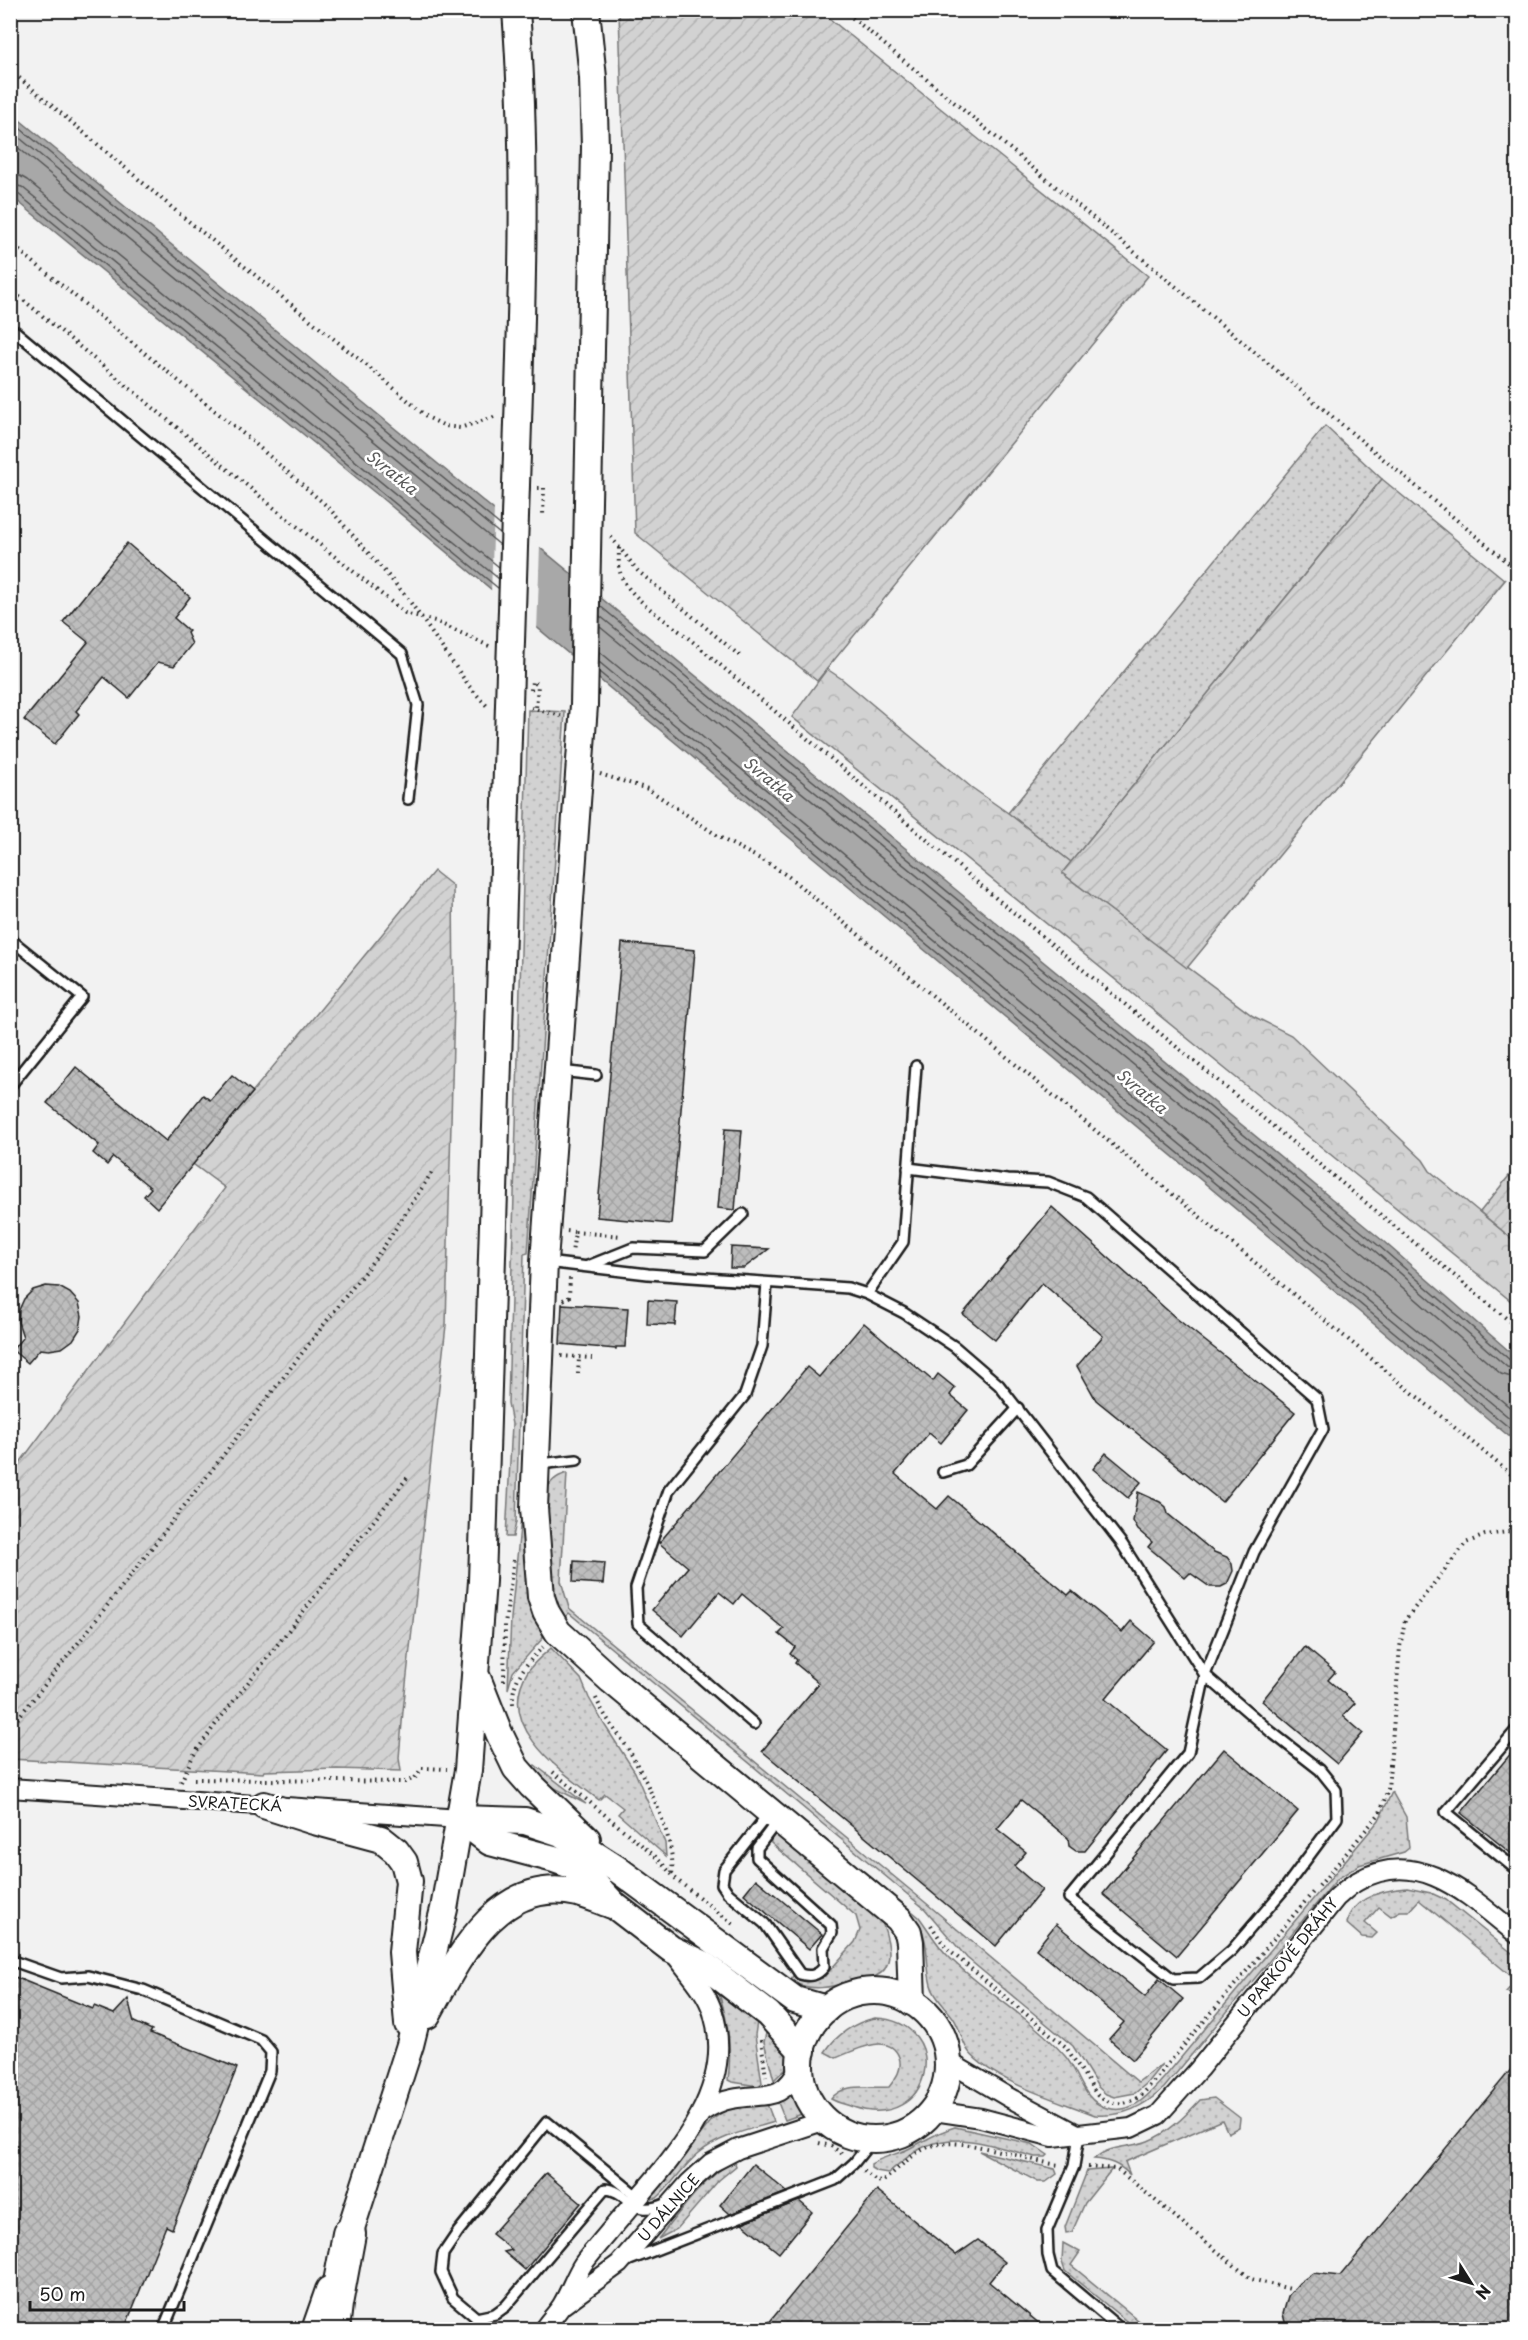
<svg xmlns="http://www.w3.org/2000/svg" width="1528" height="2340" viewBox="0 0 1528 2340" font-family="'Playpen Sans',sans-serif">
  <style>
    .grass { fill: url(#grass-dots); stroke: #777; stroke-width: 1.5 }
    .forest { fill: url(#forest-crowns); stroke: #777; stroke-width: 1.5 }
    .garden { fill: url(#garden-furrows); stroke: #777; stroke-width: 1.5 }
    .water { fill: #a8a8a8; stroke: #707070; stroke-width: 1.5 }
    .pier { fill: #f2f2f2 }
    .lines { fill: none; stroke-linecap: round; stroke-linejoin: round }
    .shore { stroke: #545454; stroke-width: 1.5 }
    .building { fill: url(#building-cross-hatch); stroke: #1c1c1c; stroke-width: 1.5 }
    .lane-casing { stroke: #1c1c1c; stroke-width: 14 }
    .street-casing { stroke: #1c1c1c; stroke-width: 22 }
    .secondary-casing { stroke: #1c1c1c; stroke-width: 30 }
    .highway-casing { stroke: #1c1c1c; stroke-width: 36 }
    .path { stroke: #1c1c1c; stroke-width: 4; stroke-dasharray: 1.5 4.5; stroke-linecap: butt }
    .lane { stroke: #fff; stroke-width: 9 }
    .street { stroke: #fff; stroke-width: 18 }
    .secondary { stroke: #fff; stroke-width: 26 }
    .highway { stroke: #fff; stroke-width: 32 }
    .secondary-bridge-casing { stroke: #1c1c1c; stroke-width: 30; stroke-linecap: butt }
    .path-bridge { stroke: #1c1c1c; stroke-width: 4; stroke-dasharray: 1.5 4.5; stroke-linecap: butt }
    .secondary-bridge { stroke: #fff; stroke-width: 26 }
    .labels { text-anchor: middle; stroke-width: 5; stroke-linejoin: round; paint-order: stroke }
    .street-label { font-size: 15px; fill: #1c1c1c; stroke: #fff }
    .water-label { font-size: 16px; font-style: italic; fill: #5b5b5b; stroke: #fff }
  </style>
  <defs>
    <pattern id="grass-dots" width="8" height="8" patternUnits="userSpaceOnUse" patternTransform="scale(1.5)"><rect width="8" height="8" fill="#d2d2d2"/><path d="M2 2h.1M6 6h.1" fill="none" stroke="#b4b4b4" stroke-width="1.8" stroke-linecap="round"/></pattern>
    <pattern id="forest-crowns" width="20" height="18" patternUnits="userSpaceOnUse" patternTransform="scale(1.5)"><rect width="20" height="18" fill="#d2d2d2"/><path d="M2 6a3 3 0 1 1 6 0M12 15a3 3 0 1 1 6 0" fill="none" stroke="#b4b4b4"/></pattern>
    <pattern id="garden-furrows" width="10" height="10" patternUnits="userSpaceOnUse" patternTransform="scale(1.5)"><rect width="10" height="10" fill="#d2d2d2"/><path d="M-1 1l2-2M0 10L10 0M9 11l2-2" fill="none" stroke="#b4b4b4"/></pattern>
    <pattern id="building-cross-hatch" width="8" height="8" patternUnits="userSpaceOnUse" patternTransform="scale(1.5)"><rect width="8" height="8" fill="#bdbdbd"/><path d="M0 0l8 8M0 8l8-8" fill="none" stroke="#a2a2a2"/></pattern>
  </defs>
  <rect width="100%" height="100%" fill="#f2f2f2"/>
  <filter id="ink" filterUnits="userSpaceOnUse"><feTurbulence type="fractalNoise" baseFrequency=".0167" numOctaves="2"/><feDisplacementMap in="SourceGraphic" scale="12" xChannelSelector="R" yChannelSelector="G"/><feConvolveMatrix kernelMatrix="1 2 1 2 8 2 1 2 1" color-interpolation-filters="sRGB"/></filter>
  <g filter="url(#ink)">
    <g class="grass">
      <polygon points="1325,426 1382,479 1071,862 1008,813"/>
      <polygon points="528,710 565,712 528,1253 524,1254 516,1522 513,1537 506,1537 512,1424 508,1403"/>
      <path d="M567 1473 561 1581 569 1608 926 1903 1138 2082 1162 2064 1146 2084 1135 2093 1114 2097 1106 2094 1098 2087 1073 2046 967 1958 925 1909 569 1613 561 1621C546 1579 548 1536 546 1493 550 1481 555 1477 567 1473Z"/>
      <polygon points="521,1517 525,1527 543,1638 513,1672 508,1689 511,1618"/>
      <path d="M574 1631 919 1917C929 1930 937 1946 949 1957 984 1992 1032 2018 1065 2056 1080 2073 1082 2101 1107 2108 1133 2115 1148 2095 1164 2078L1379 1820 1392 1792 1406 1817 1409 1848 1404 1852 1359 1865 1337 1879 1164 2088C1143 2107 1124 2117 1095 2115 1058 2100 994 2082 969 2052 963 2045 960 2028 954 2019 947 2008 934 1998 931 1985 925 1963 930 1945 919 1923L610 1665Z"/>
      <path d="M551 1648 581 1679 589 1698 604 1724 635 1772 665 1843 666 1856 618 1814 623 1808 605 1794 599 1800C562 1772 493 1726 528 1671 534 1662 543 1655 551 1648Z"/>
      <polygon points="535,1765 586,1804 539,1780 529,1770"/>
      <path d="M777 1833 882 1922C888 1938 897 1967 876 1976 868 1979 860 1977 853 1980 831 1988 811 1992 790 1981L794 1974 807 1981 823 1978 855 1942 860 1930 856 1916 771 1843 770 1836Z"/>
      <path d="M1407 1888 1431 1893 1446 1900 1517 1957V1992L1513 1994 1506 1992 1516 1980 1419 1900 1409 1911H1400L1391 1916 1379 1907 1365 1923 1377 1933 1372 1938 1362 1937 1346 1923C1353 1897 1382 1890 1407 1888Z"/>
      <path d="M718 1991 758 2015 755 2035 762 2083 758 2086 732 2082 728 2080C732 2048 729 2021 718 1991Z"/>
      <path d="M875 2018C955 2021 933 2134 853 2107 845 2104 838 2103 831 2099 845 2081 870 2089 889 2087 896 2078 903 2069 899 2057 889 2031 853 2051 836 2058L825 2052C836 2035 855 2022 875 2018Z"/>
      <polygon points="768,2024 787,2047 786,2068 774,2080 764,2042"/>
      <polygon points="794,2090 802,2114 785,2120 777,2100"/>
      <path d="M1214 2098 1240 2118 1239 2127 1228 2133 1222 2120 1125 2162 1130 2175C1119 2164 1109 2160 1094 2159 1109 2145 1130 2148 1148 2141 1170 2132 1184 2117 1200 2100Z"/>
      <path d="M745 2104H767L774 2122C749 2130 719 2136 699 2153 683 2166 672 2185 657 2198L649 2199 712 2120 727 2109Z"/>
      <path d="M955 2127 1032 2144 1048 2155 1046 2157H1035C1000 2148 961 2131 926 2146 912 2152 900 2163 888 2173L876 2171 871 2168V2164C882 2157 894 2155 906 2150 923 2142 937 2132 955 2127Z"/>
      <polygon points="979,2151 1055,2169 1057,2174 1046,2182 1038,2182"/>
      <path d="M734 2160 736 2166 719 2180 677 2229 658 2239C681 2210 702 2180 734 2160Z"/>
      <polygon points="1112,2169 1085,2203 1072,2232 1066,2233 1065,2227 1087,2171"/>
      <polygon points="1063,2243 1080,2252 1071,2265 1149,2329 1136,2329 1065,2271 1062,2262"/>
    </g>
    <polygon class="forest" points="827,669 842,679 971,787 1008,813 1071,862 1062,873 1253,1016 1291,1035 1423,1160 1430,1171 1517,1243 1517,1306 792,717"/>
    <g class="garden">
      <polygon points="619,11 820,11 1148,276 817,681 635,533"/>
      <polygon points="1382,479 1505,580 1187,968 1062,873"/>
      <polygon points="434,871 453,886 454,1001 446,1325 403,1711 399,1758 401,1771 337,1769 264,1771 263,1773 11,1759 10,1476 225,1188 193,1164"/>
      <polygon points="1517,1166 1517,1243 1480,1212"/>
    </g>
    <polygon class="water" points="10,112 1383,1241 1517,1358 1517,1443 379,496 11,196"/>
    <polygon class="pier" points="494,508 540,545 537,632 491,594"/>
    <g class="lines">
      <g class="shore">
        <polyline points="10,120 500,525"/>
        <polyline points="10,130 500,534"/>
        <polyline points="10,141 500,545"/>
        <polyline points="10,175 20,176 27,180 499,567"/>
        <polyline points="10,184 22,187 499,579"/>
        <polyline points="10,192 17,193 498,588"/>
        <polyline points="600,606 1379,1246 1511,1361 1518,1363"/>
        <polyline points="600,616 1375,1251 1507,1367 1518,1370"/>
        <polyline points="600,627 1369,1258 1501,1374 1518,1379"/>
        <polyline points="599,651 1518,1414"/>
        <polyline points="599,662 1518,1425"/>
        <polyline points="599,672 1518,1435"/>
      </g>
    </g>
    <g class="building">
      <polygon points="127,543 190,597 174,618 189,631 187,633 192,644 174,666 158,662 129,698 104,677 76,711 79,714 55,744 24,720 88,642 63,622"/>
      <polygon points="622,943 695,950 671,1224 597,1217"/>
      <polygon points="76,1067 166,1141 203,1095 210,1100 232,1075 253,1092 157,1208 144,1196 151,1188 113,1157 107,1165 93,1153 99,1145 47,1103"/>
      <polygon points="725,1129 742,1130 735,1210 718,1208"/>
      <polygon points="1052,1207 1176,1318 1295,1412 1222,1502 1096,1400 1077,1366 1103,1336 1042,1283 995,1340 963,1314"/>
      <polygon points="731,1247 769,1249 744,1268 730,1268"/>
      <polygon points="46,1286 59,1287 70,1293 79,1303 82,1316 80,1329 73,1340 62,1348 49,1350 40,1349 28,1363 12,1350 23,1337 18,1322 19,1310 24,1299 33,1290"/>
      <polygon points="648,1300 677,1302 675,1325 647,1324"/>
      <polygon points="562,1304 628,1308 625,1347 616,1347 616,1349 560,1344"/>
      <polygon points="864,1323 933,1381 938,1374 955,1388 950,1395 968,1410 941,1443 929,1433 895,1474 937,1509 949,1496 1068,1595 1072,1591 1122,1632 1131,1621 1154,1641 1105,1699 1167,1750 1085,1851 1076,1851 1069,1846 1068,1838 1021,1800 997,1829 1026,1852 1014,1866 1042,1890 996,1946 762,1751 819,1683 795,1663 797,1660 790,1654 795,1647 779,1634 784,1629 742,1594 734,1604 719,1592 683,1636 652,1610 688,1567 659,1543 807,1367 819,1377"/>
      <polygon points="1106,1453 1141,1482 1128,1498 1093,1469"/>
      <polygon points="1138,1492 1160,1502 1166,1507 1168,1514 1214,1552 1227,1557 1232,1564 1233,1571 1227,1584 1221,1587 1210,1587 1190,1573 1185,1578 1148,1547 1152,1542 1138,1530 1133,1521"/>
      <polygon points="574,1561 605,1563 603,1584 573,1582"/>
      <polygon points="1305,1647 1335,1672 1328,1680 1355,1703 1343,1716 1363,1733 1337,1764 1262,1701"/>
      <polygon points="1518,1745 1518,1859 1461,1813"/>
      <polygon points="1224,1749 1298,1811 1177,1956 1103,1894"/>
      <polygon points="756,1879 822,1934 809,1949 744,1894"/>
      <polygon points="1056,1924 1145,1997 1159,1979 1183,1999 1133,2060 1109,2039 1124,2022 1036,1949"/>
      <polygon points="10,1975 93,2009 94,2006 114,2014 128,1999 134,2022 152,2030 150,2033 237,2068 172,2229 166,2226 124,2330 10,2330"/>
      <polygon points="1518,2061 1518,2330 1287,2330 1283,2314 1288,2296 1299,2283 1313,2273 1340,2276"/>
      <polygon points="753,2164 787,2192 730,2214 720,2205"/>
      <polygon points="546,2173 581,2203 525,2270 504,2252 512,2250 492,2234"/>
      <polygon points="877,2190 956,2255 978,2240 1005,2262 989,2282 1047,2330 763,2330"/>
      <polygon points="799,2201 812,2212 779,2253 742,2223"/>
    </g>
    <g class="lines">
      <g class="lane-casing">
        <g id="lane">
          <polyline points="10,330 16,332 402,654 418,705 408,799"/>
          <polyline points="10,939 82,997 10,1086"/>
          <polyline points="560,1071 596,1075"/>
          <polyline points="546,1262 648,1274 848,1288 867,1294 904,1313 955,1347 999,1385 1122,1544 1205,1675 1188,1753 1069,1898 1173,1979 1199,1978 1232,1950 1285,1888 1337,1818 1336,1790 1320,1770 1270,1731 1205,1675 1254,1552 1323,1429 1317,1399 1086,1197 1048,1182 1007,1180 908,1168"/>
          <polyline points="588,1266 633,1248 705,1251 743,1214"/>
          <polyline points="867,1294 903,1242 916,1066"/>
          <polyline points="539,1464 577,1460"/>
          <polyline points="943,1472 966,1465 1018,1408"/>
          <polyline points="754,1724 638,1624 636,1588 669,1490 745,1395 762,1346 767,1283"/>
          <polyline points="1518,1728 1446,1812 1518,1871"/>
          <path d="M769 1813 724 1870 722 1884 728 1893 765 1924 800 1974C810 1977 817 1976 824 1967L823 1948 832 1933 831 1925 757 1858V1848L778 1820"/>
          <polyline points="10,1960 61,1978 88,1976 143,1990 261,2040 271,2052 270,2071 163,2330"/>
          <polyline points="1079,2135 1074,2166 1047,2230 1048,2255 1052,2271 1122,2330"/>
          <polyline points="627,2261 835,2180 854,2163 874,2138"/>
          <path d="M476 2318 495 2314 506 2306 605 2189C630 2190 629 2219 665 2204"/>
          <polyline points="491,2330 453,2298 441,2272 443,2254 458,2232 547,2122 638,2197"/>
        </g>
      </g>
      <g class="street-casing">
        <g id="street">
          <polyline points="10,1788 460,1819"/>
          <polyline points="949,2062 1008,2097 1079,2135"/>
          <path d="M934 2111 981 2118 1053 2137 1131 2128 1158 2115 1199 2069 1336 1898C1343 1892 1350 1885 1358 1881 1421 1845 1472 1899 1518 1935"/>
          <path d="M702 2112C711 2106 721 2101 732 2099 766 2092 780 2104 800 2067"/>
          <polyline points="564,2304 619,2264 689,2183 711,2163 738,2149 823,2121"/>
          <path d="M543 2330C549 2321 557 2313 562 2305 570 2292 575 2276 583 2264 591 2253 600 2243 609 2232 658 2172 740 2099 713 2013 707 1991 687 1971 674 1953"/>
        </g>
      </g>
      <g class="secondary-casing">
        <g id="secondary">
          <path d="M516 10C528 169 521 327 516 485"/>
          <polyline points="586,10 593,78 595,147 584,705 544,1262 534,1508 541,1597 546,1612 558,1632 611,1680 899,1919 908,1932 910,1942 912,2002"/>
          <polyline points="478,1680 499,1733 516,1768 532,1786 587,1839"/>
          <polyline points="264,1805 314,1821 381,1839 396,1851 404,1862 409,1881 402,1952 408,2024"/>
          <polyline points="460,1819 525,1821 561,1833 617,1869 795,2000 826,2009"/>
          <polyline points="460,1819 490,1842 554,1859 571,1865 584,1873 615,1906 671,1949 703,1964 768,2014 802,2051"/>
          <circle cx="874" cy="2065" r="74"/>
          <path d="M427 2015C458 1959 497 1874 578 1893 589 1896 601 1901 612 1905"/>
          <polyline points="343,2253 410,2045 444,1909 468,1770 482,1581 510,672"/>
          <polyline points="315,2330 329,2290"/>
        </g>
      </g>
      <g class="highway-casing">
        <polyline id="highway" points="333,2330 336,2304 349,2234"/>
      </g>
      <g class="path">
        <polyline points="843,10 1518,571"/>
        <polyline points="10,70 176,211 382,378 427,417 445,426 460,428 497,416"/>
        <polyline points="10,243 246,436 328,507 406,596 469,686 487,706"/>
        <polyline points="10,289 273,507 405,613 435,621 489,646"/>
        <polyline points="538,488 544,488 543,515"/>
        <polyline points="611,537 638,571 740,656"/>
        <path d="M619 548C619 556 618 564 620 572 625 595 668 622 686 636L991 894 1518 1328"/>
        <polyline points="535,683 538,685 536,708"/>
        <polyline points="531,708 561,716"/>
        <polyline points="600,774 648,789 724,840 770,864 789,877 1518,1480"/>
        <polyline points="567,1231 575,1232 572,1253"/>
        <polyline points="575,1232 622,1236"/>
        <polyline points="563,1300 569,1297 570,1278"/>
        <polyline points="561,1356 592,1358"/>
        <polyline points="578,1374 579,1358"/>
        <polyline points="504,1681 505,1625 514,1557"/>
        <path d="M596 1698C605 1720 624 1739 635 1761 651 1790 676 1842 672 1874"/>
        <path d="M513 1704C511 1680 527 1663 543 1647"/>
        <polyline points="10,1728 83,1637 383,1248 434,1169"/>
        <polyline points="553,1772 656,1857 677,1880 733,1924"/>
        <polyline points="194,1779 405,1782 415,1778 422,1768 447,1769"/>
        <polyline points="181,1782 193,1756 215,1725 407,1478"/>
        <polyline points="1319,1886 1380,1813 1388,1789 1400,1647 1405,1620 1466,1543 1485,1535 1508,1532 1518,1537"/>
        <path d="M931 1925 946 1948 1066 2047 1097 2095C1113 2107 1126 2105 1142 2095L1314 1891"/>
        <polyline points="761,2040 766,2077"/>
        <polyline points="819,2143 831,2146 844,2155"/>
        <polyline points="1088,2167 1117,2169 1251,2279 1294,2290"/>
        <path d="M864 2171 876 2181 882 2182C897 2170 912 2153 931 2146 963 2135 1025 2161 1060 2165"/>
      </g>
      <use href="#lane" class="lane"/>
      <use href="#street" class="street"/>
      <use href="#secondary" class="secondary"/>
      <use href="#highway" class="highway"/>
      <g class="secondary-bridge-casing">
        <polyline id="secondary-bridge" points="510,672 516,485"/>
      </g>
      <polyline class="path-bridge" points="531,690 532,681"/>
      <use href="#secondary-bridge" class="secondary-bridge"/>
    </g>
  </g>
  <g class="labels">
    <g class="street-label">
      <text transform="translate(235 1804) rotate(3)" y="5">SVRATECKÁ</text>
      <text transform="translate(1288 1958) rotate(-51)" y="5">U PARKOVÉ DRÁHY</text>
      <text transform="translate(669 2208) rotate(-49)" y="5">U DÁLNICE</text>
    </g>
    <g class="water-label">
      <text transform="translate(392 472) rotate(39)" y="6">Svratka</text>
      <text transform="translate(769 779) rotate(40)" y="6">Svratka</text>
      <text transform="translate(1142 1091) rotate(40)" y="6">Svratka</text>
    </g>
  </g>
  <rect width="1528" height="2340" fill="none" stroke="#fff" stroke-width="36"/>
  <rect x="18" y="18" width="1492" height="2304" fill="none" stroke="#1c1c1c" stroke-width="2" filter="url(#ink)"/>
  <g transform="translate(1471 2283) rotate(127)" stroke="#ffffff" stroke-width="4.5" paint-order="stroke">
  <path d="M0-4.5L10 22L0 15L-10 22Z" fill="#1c1c1c"/>
  <text y="-9" font-size="16" font-weight="bold" text-anchor="middle" fill="#1c1c1c">N</text>
  </g>
  <path d="M30 2301v9h154v-9" fill="none" stroke="#1c1c1c" stroke-width="3"/>
  <text x="39" y="2301" font-size="18" fill="#1c1c1c" stroke="#ffffff" stroke-width="4.5" paint-order="stroke">50 m</text>
</svg>
